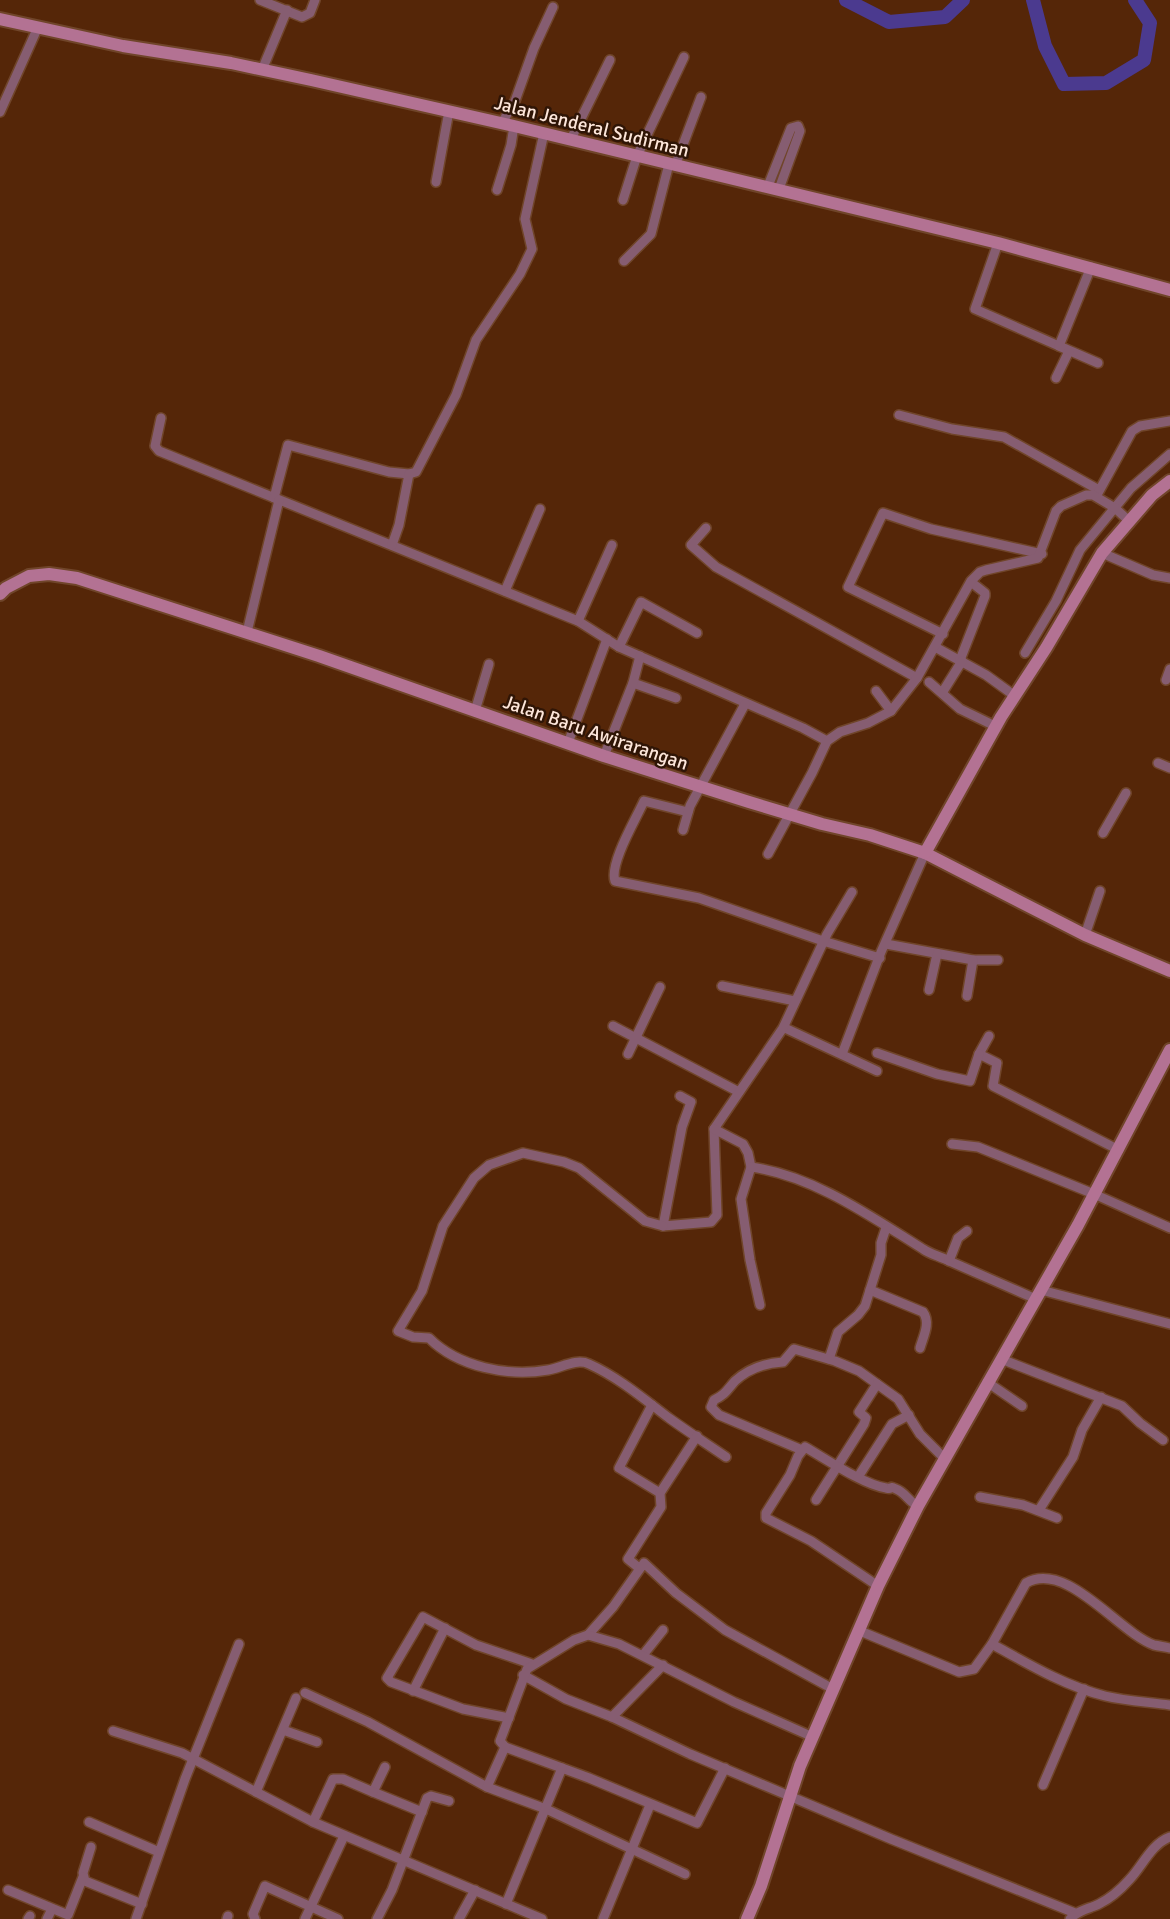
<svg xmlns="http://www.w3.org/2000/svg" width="1170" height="1919" viewBox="0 0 1170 1919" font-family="Signika,sans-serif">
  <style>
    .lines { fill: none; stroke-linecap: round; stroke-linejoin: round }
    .river { stroke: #4b3a8f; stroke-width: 14 }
    .street-casing { stroke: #70452a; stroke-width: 12 }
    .secondary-casing { stroke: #70452a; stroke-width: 16 }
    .street { stroke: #865d71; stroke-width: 9 }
    .secondary { stroke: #b37293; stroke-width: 12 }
    .labels { text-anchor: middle; stroke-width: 5; stroke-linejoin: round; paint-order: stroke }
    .street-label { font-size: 19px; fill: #fde6da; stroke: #2f1506 }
  </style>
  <rect width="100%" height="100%" fill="#552608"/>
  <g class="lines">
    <g class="river">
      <polyline points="846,0 889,22 945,17 963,0"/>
      <polyline points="1033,0 1045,46 1064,84 1106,83 1144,60 1150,23 1135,0"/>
    </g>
    <g class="street-casing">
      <g id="street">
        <polyline points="260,0 302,17 310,13 315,0"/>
        <polyline points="262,70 287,10"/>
        <polyline points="0,112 38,27"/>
        <polyline points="497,122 503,121 515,101 534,48 553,7"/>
        <polyline points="571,139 610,60"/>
        <polyline points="675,166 701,97"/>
        <polyline points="436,182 449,111"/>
        <polyline points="768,186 791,128 798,126 800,131 779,189"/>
        <polyline points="497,190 511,145 514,126"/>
        <polyline points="623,200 637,156 684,57"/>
        <polyline points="998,243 975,309 1059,346"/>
        <polyline points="624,261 651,234 669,164"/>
        <polyline points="1091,267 1059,346 1098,363"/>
        <polyline points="1056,378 1069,351"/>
        <polyline points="899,415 952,429 1004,437 1099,490"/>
        <polyline points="161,418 155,446 159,451 578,621 619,647 803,728 827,741"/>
        <polyline points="1098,493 1132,431 1140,426 1170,421"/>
        <polyline points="274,498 288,445 389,472 409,474"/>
        <polyline points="706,528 691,545 716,567 917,678"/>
        <polyline points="392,545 399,525 409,474 416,472 456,395 476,340 520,274 532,249 525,219 544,133"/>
        <polyline points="1102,553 1153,575 1170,578"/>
        <polyline points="505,591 540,509"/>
        <polyline points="578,621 612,545"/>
        <polyline points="247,632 279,500"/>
        <polyline points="943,634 848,587 883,513 931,529 1042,554"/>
        <polyline points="619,647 641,602 697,633"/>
        <polyline points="935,647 986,675 1015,696"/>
        <polyline points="1025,653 1056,601 1080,550 1131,488 1170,454"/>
        <polyline points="960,660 985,596 985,593 971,582"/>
        <polyline points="1166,680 1170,669"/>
        <polyline points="929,682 960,709 995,726"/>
        <polyline points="633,683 676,698"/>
        <polyline points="876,691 891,711"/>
        <polyline points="942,693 962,661"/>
        <polyline points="475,711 489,664"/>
        <polyline points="568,743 607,639"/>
        <polyline points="604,756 633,683 640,656"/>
        <polyline points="1158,763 1170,768"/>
        <path d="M688 812 644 801C636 819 609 864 615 881L699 898 823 941 880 958"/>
        <polyline points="683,830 690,806 745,704"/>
        <polyline points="1103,833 1126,793"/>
        <polyline points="768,854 812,773 827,741 840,732 868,723 891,711 917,678 971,581 980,572 986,570 1038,558 1056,511 1061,506 1086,495 1093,495 1115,508 1129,521"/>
        <polyline points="1085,935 1100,891"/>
        <polyline points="886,944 973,960 998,960"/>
        <polyline points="722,986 795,1001"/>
        <polyline points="929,990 937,954"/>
        <polyline points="967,996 973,960"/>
        <polyline points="613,1026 739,1092"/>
        <polyline points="787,1029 877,1071"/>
        <polyline points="989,1036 979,1054 997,1063 993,1086 1119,1150"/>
        <polyline points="877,1053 937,1074 970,1081 979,1054"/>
        <polyline points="628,1054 660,987"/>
        <polyline points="842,1054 881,952 925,853"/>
        <polyline points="680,1096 691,1102 682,1127 663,1226 711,1222 717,1215 714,1129 783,1028 827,934 852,892"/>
        <polyline points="714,1129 743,1144 748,1153 751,1167 741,1199 750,1260 760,1305"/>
        <polyline points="952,1144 978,1147 1094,1194 1170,1228"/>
        <path d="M751 1167C814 1176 870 1216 923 1249 930 1254 939 1256 947 1260 977 1273 1006 1286 1036 1299"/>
        <path d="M663 1226 645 1221 579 1168 564 1162 523 1153 489 1165 474 1178 443 1226 422 1291 398 1331 413 1337 429 1338C458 1367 508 1377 548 1370 561 1368 576 1358 589 1364 618 1377 644 1399 669 1418 687 1431 707 1444 726 1457"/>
        <polyline points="949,1261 958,1238 967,1231"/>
        <path d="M870 1290 923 1312C931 1323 923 1337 920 1348"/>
        <polyline points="1041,1290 1170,1324"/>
        <polyline points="829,1359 838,1332 858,1315 865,1306 881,1255 881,1243 886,1228"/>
        <polyline points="1001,1359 1122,1406 1140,1423 1163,1440"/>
        <polyline points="987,1382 1022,1406"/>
        <polyline points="652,1405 619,1468 660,1493"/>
        <path d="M802 1450 719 1415 711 1407 714 1400C726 1394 727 1390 735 1381 748 1369 766 1363 783 1362L794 1349 835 1361 859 1371 898 1399 920 1434 944 1458"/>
        <polyline points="858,1477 892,1424 909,1415"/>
        <polyline points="980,1497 1023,1505 1057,1518"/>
        <polyline points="816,1500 864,1424 866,1418 859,1412 877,1384"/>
        <polyline points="1039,1510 1073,1457 1082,1430 1101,1397"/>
        <polyline points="639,1568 628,1559 661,1507 660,1493 697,1436"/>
        <path d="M878 1586 811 1541 766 1518V1513L790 1475 798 1456 805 1447C826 1459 864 1485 886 1488 895 1490 887 1485 896 1489 905 1492 909 1502 918 1506"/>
        <path d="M860 1631 959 1672 974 1669 992 1644 1026 1583C1067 1560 1118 1632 1154 1645 1159 1646 1165 1647 1170 1648"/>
        <polyline points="588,1635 613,1607 644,1563 676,1593 725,1630 833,1689"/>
        <path d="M992 1644C1028 1664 1065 1686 1105 1696 1126 1701 1149 1702 1170 1705"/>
        <polyline points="643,1655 663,1630"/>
        <polyline points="523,1675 566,1699 612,1717 690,1754 891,1839 1075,1913"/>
        <polyline points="413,1691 445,1628"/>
        <polyline points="305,1693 368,1722 487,1787 546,1809 685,1874"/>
        <polyline points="612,1717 663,1665"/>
        <polyline points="509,1718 463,1709 391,1682 387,1678 423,1617 476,1645 532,1664"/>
        <polyline points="283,1730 317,1742"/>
        <polyline points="113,1731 182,1753 313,1822 542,1919"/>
        <polyline points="505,1747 589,1778 697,1823 725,1768"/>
        <polyline points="385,1767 373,1792 422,1812"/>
        <polyline points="1043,1785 1084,1689"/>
        <polyline points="487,1787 505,1747 500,1741 527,1669 574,1640 588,1635 619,1644 734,1702 813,1737"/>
        <polyline points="256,1792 296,1698"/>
        <polyline points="89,1822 159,1852"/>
        <polyline points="313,1822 333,1779 343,1779 373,1792"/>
        <polyline points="91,1847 83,1873 85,1881 142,1904"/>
        <polyline points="8,1890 68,1915 83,1877"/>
        <polyline points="506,1904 562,1768"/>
        <polyline points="28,1919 30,1916"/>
        <polyline points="47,1919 52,1909"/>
        <polyline points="136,1919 185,1779 239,1644"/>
        <polyline points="227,1919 228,1916"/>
        <polyline points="255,1919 253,1914 265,1886 338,1919"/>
        <polyline points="305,1919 344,1836"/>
        <polyline points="377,1919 392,1890 427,1798 431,1796 449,1801"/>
        <polyline points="459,1919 475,1890"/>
        <polyline points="603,1919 650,1805"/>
        <path d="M1070 1919C1078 1910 1089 1909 1099 1904 1109 1899 1121 1889 1129 1880 1142 1867 1151 1844 1170 1837"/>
      </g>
    </g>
    <g class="secondary-casing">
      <g id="secondary">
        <polyline points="0,19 123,46 231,63 311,80 514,126 998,243 1170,290"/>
        <polyline points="0,594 6,588 29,576 49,574 77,578 319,656 604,756 749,802 822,824 870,835 925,853 1085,935 1170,971"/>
        <polyline points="925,853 1001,717 1046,648 1102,553 1152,495 1170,481"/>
        <polyline points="747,1919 761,1886 800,1766 878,1586 918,1506 1078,1225 1170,1050"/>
      </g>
    </g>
    <use href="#street" class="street"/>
    <use href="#secondary" class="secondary"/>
  </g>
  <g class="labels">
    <g class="street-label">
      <text transform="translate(592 126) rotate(14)" y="7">Jalan Jenderal Sudirman</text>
      <text transform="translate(596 732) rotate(19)" y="7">Jalan Baru Awirarangan</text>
    </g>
  </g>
</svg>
